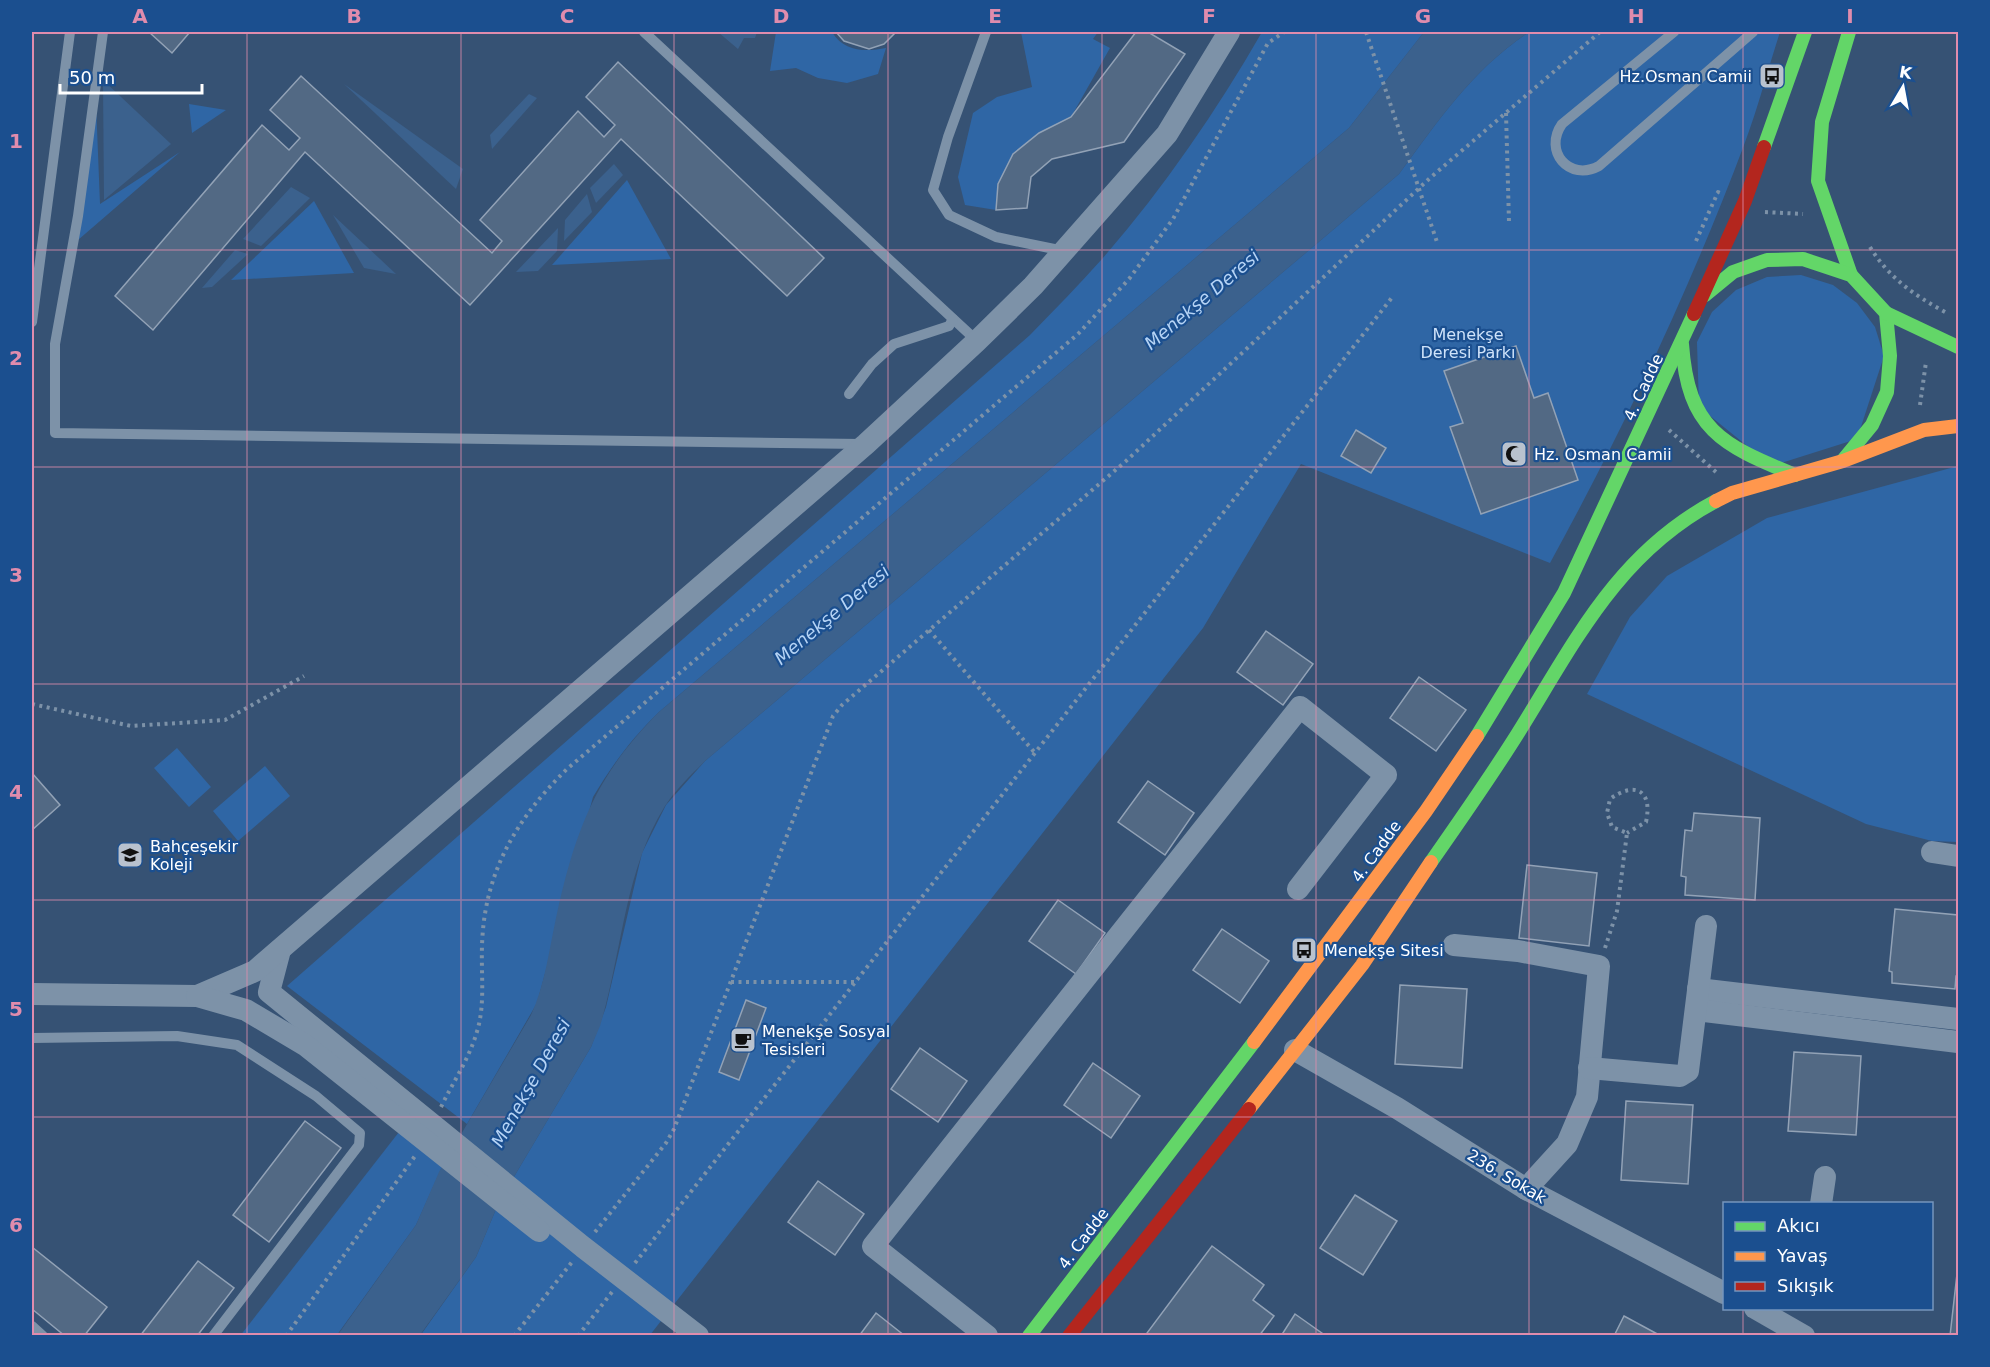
<svg xmlns="http://www.w3.org/2000/svg" width="1990" height="1367" viewBox="0 0 1990 1367" font-family="'DejaVu Sans',sans-serif">
  <style>
    .green { fill: #2f66a5 }
    .water { fill: #3b618d }
    .building { fill: #526984; stroke: #92a2b6; stroke-width: 1.5 }
    .lines { fill: none; stroke-linecap: round; stroke-linejoin: round }
    .path { stroke: #7d92a8; stroke-width: 4; stroke-dasharray: 3 4.5; stroke-linecap: butt }
    .lane { stroke: #7d92a8; stroke-width: 10 }
    .street { stroke: #7d92a8; stroke-width: 22 }
    .fast { stroke: #63d668; stroke-width: 14 }
    .slow { stroke: #ff974d; stroke-width: 14 }
    .jam { stroke: #b3261e; stroke-width: 14 }
    .path-bridge { stroke: #7d92a8; stroke-width: 4; stroke-dasharray: 3 4.5; stroke-linecap: butt }
    .grid { fill: none; stroke: #e08cad; stroke-width: 1.5; stroke-opacity: 0.55 }
    .labels { text-anchor: middle; stroke-width: 4.5; stroke-linejoin: round; paint-order: stroke }
    .poi-label { font-size: 16px; fill: #fff; stroke: #1b4f8f; text-anchor: start }
    .park-label { font-size: 16px; fill: #cfe3fa; stroke: #1b4f8f }
    .street-label { font-size: 16px; fill: #fff; stroke: #1b4f8f }
    .water-label { font-size: 18px; font-style: italic; fill: #b5d3f5; stroke: #1b4f8f }
    .neatline { fill: none; stroke: #e08cad; stroke-width: 2 }
    .grid-label { font-size: 20px; text-anchor: middle; font-weight: bold; fill: #e08cad }
  </style>
  <rect width="100%" height="100%" fill="#365274"/>
  <g class="green">
    <path d="M776 32H832C844 52 866 52 886 48L878 74 847 83 818 78 796 68 770 71Z"/>
    <polygon points="1021,32 1098,32 1093,39 1110,48 1071,117 998,184 996,210 965,205 958,177 973,113 997,97 1032,87"/>
    <path d="M1262 32H1424L1349 128 659 712C632 738 612 765 593 797L537 1003 467 1124 287 986 1030 335C1054 310 1079 285 1102 259 1163 189 1216 112 1262 32Z"/>
    <path d="M1529 32H1780C1768 69 1758 108 1744 145 1690 289 1624 428 1550 563L1301 464 1203 628 650 1335 420 1336 476 1257 499 1202 591 1047 606 1007 642 853 666 805 705 761 1399 174C1439 120 1472 70 1529 32Z"/>
    <polygon points="96,103 100,204 180,152 78,240"/>
    <polygon points="189,104 226,110 192,133"/>
    <polygon points="627,180 671,259 552,265"/>
    <polygon points="314,201 354,273 231,280"/>
    <polygon points="1801,275 1833,285 1857,303 1875,327 1884,356 1857,439 1772,466 1699,407 1697,342 1712,312 1736,290 1767,277"/>
    <polygon points="1958,466 1958,842 1932,841 1866,824 1587,694 1630,617 1667,576 1767,518"/>
    <polygon points="177,748 211,787 189,807 154,768"/>
    <polygon points="265,766 290,796 238,841 213,811"/>
    <polygon points="399,1132 442,1167 416,1225 337,1335 240,1336"/>
  </g>
  <g class="water">
    <polygon points="718,32 757,32 755,38 744,38 738,49"/>
    <path d="M1424 32H1529C1472 70 1439 120 1399 174L705 761C691 775 676 789 665 806 624 871 622 954 600 1026L591 1047 499 1202 476 1257 420 1335 337 1336 416 1225 439 1172 531 1015C545 985 549 950 556 918 575 831 595 776 659 712L1349 128Z"/>
    <polygon points="103,80 171,144 104,200"/>
    <polygon points="344,84 463,169 456,189"/>
    <polygon points="529,94 537,98 492,149 490,135"/>
    <polygon points="614,164 623,175 596,203 590,188"/>
    <polygon points="291,187 310,198 261,246 243,239"/>
    <polygon points="587,194 592,212 564,241 565,220"/>
    <polygon points="333,215 396,274 364,268"/>
    <polygon points="558,228 557,251 538,271 516,272"/>
    <polygon points="235,250 248,254 212,287 202,288"/>
  </g>
  <g class="building">
    <polygon points="149,32 190,32 172,53"/>
    <polygon points="836,32 896,32 884,44 869,49 844,41"/>
    <polygon points="1136,32 1148,32 1185,54 1124,142 1052,159 1031,177 1027,208 996,210 998,184 1013,154 1039,133 1071,117"/>
    <polygon points="618,62 824,258 787,296 621,139 470,305 305,152 153,330 115,296 262,125 289,150 300,138 270,110 301,76 492,253 502,241 480,220 578,111 604,137 615,125 586,97"/>
    <polygon points="1516,346 1534,398 1548,393 1578,480 1481,514 1450,427 1463,423 1444,371"/>
    <polygon points="1356,430 1386,448 1371,473 1341,456"/>
    <polygon points="1266,631 1313,664 1283,705 1237,672"/>
    <polygon points="1419,677 1466,710 1436,751 1390,718"/>
    <polygon points="32,773 60,805 32,830"/>
    <polygon points="1148,781 1194,813 1165,855 1118,822"/>
    <polygon points="1694,813 1760,818 1755,900 1685,895 1686,877 1681,876 1685,830 1692,831"/>
    <polygon points="1527,865 1597,873 1589,946 1519,938"/>
    <polygon points="1058,900 1105,933 1076,974 1029,941"/>
    <polygon points="1895,909 1958,915 1958,976 1956,976 1955,989 1892,983 1892,972 1889,971"/>
    <polygon points="1222,929 1269,961 1240,1003 1193,970"/>
    <polygon points="1400,985 1467,989 1462,1068 1395,1064"/>
    <polygon points="746,1000 766,1008 739,1080 719,1072"/>
    <polygon points="920,1048 967,1081 938,1122 891,1089"/>
    <polygon points="1794,1052 1861,1056 1856,1135 1788,1131"/>
    <polygon points="1093,1063 1140,1096 1111,1138 1064,1105"/>
    <polygon points="1626,1101 1693,1105 1688,1184 1621,1180"/>
    <polygon points="305,1121 341,1148 269,1242 233,1215"/>
    <polygon points="818,1181 864,1214 835,1255 788,1222"/>
    <polygon points="1355,1195 1397,1221 1363,1275 1320,1248"/>
    <polygon points="1212,1246 1264,1285 1253,1300 1274,1316 1259,1336 1151,1336 1147,1333"/>
    <polygon points="32,1247 107,1307 84,1336 65,1336 32,1309"/>
    <polygon points="198,1261 234,1288 197,1336 140,1336"/>
    <polygon points="1958,1265 1958,1336 1950,1336"/>
    <polygon points="876,1313 905,1336 859,1336"/>
    <polygon points="1295,1314 1326,1336 1281,1336"/>
    <polygon points="1624,1316 1661,1336 1614,1336"/>
  </g>
  <g class="lines">
    <g class="path">
      <polyline points="1506,113 1509,222"/>
      <polyline points="1765,212 1803,214"/>
      <polyline points="1696,241 1718,192 1722,194"/>
      <path d="M1870 247C1889 278 1914 295 1945 312"/>
      <polyline points="1920,405 1926,362"/>
      <polyline points="1669,430 1717,473"/>
      <polyline points="929,630 1035,753"/>
      <polyline points="32,704 131,726 225,720 304,676"/>
      <path d="M1605 948 1617 911 1627 833 1612 827 1607 813 1610 799C1635 781 1653 790 1646 822L1627 833"/>
      <polyline points="731,982 856,982"/>
      <path d="M441 1107C454 1080 470 1058 478 1028 485 1002 481 973 482 946 484 873 516 819 567 769L1078 334 1129 279 1173 219 1268 43 1284 32"/>
      <polyline points="595,1232 666,1143 674,1129 833,716 842,705 1126,461 1430,178 1600,32"/>
      <polyline points="635,1263 1394,295"/>
      <polyline points="286,1336 415,1156"/>
      <polyline points="514,1336 572,1262"/>
      <polyline points="578,1336 612,1292"/>
    </g>
    <g class="lane">
      <polyline points="103,32 78,216 55,344 55,433 862,444"/>
      <polyline points="644,32 977,341"/>
      <polyline points="986,32 948,137 933,190 949,215 996,237 1064,251"/>
      <path d="M1674 32 1562 124C1543 151 1569 182 1599 166L1753 32"/>
      <polyline points="32,322 70,32"/>
      <polyline points="849,394 872,364 894,344 949,326 953,319"/>
      <polyline points="32,1038 177,1036 237,1045 316,1096 360,1133 359,1145 213,1336"/>
      <polyline points="32,1326 43,1336"/>
    </g>
    <g class="street">
      <polyline points="1932,852 1958,856"/>
      <polyline points="1454,945 1518,951 1599,966 1587,1097 1567,1144 1526,1189"/>
      <polyline points="280,950 269,992 583,1247 698,1336"/>
      <polyline points="1698,989 1958,1019"/>
      <polyline points="32,994 197,996 255,971 866,444 977,341 1033,286 1167,134 1229,32"/>
      <polyline points="197,996 246,1010 305,1045 539,1231"/>
      <polyline points="1696,1010 1958,1042"/>
      <polyline points="1295,1050 1397,1108 1526,1189 1724,1293"/>
      <polyline points="1589,1068 1680,1076 1688,1071 1706,926"/>
      <polyline points="1821,1204 1825,1177"/>
      <polyline points="1755,1308 1804,1336"/>
      <polyline points="987,1336 873,1246 1300,707 1386,775 1298,889"/>
    </g>
    <g class="fast">
      <polyline points="1849,32 1822,122 1818,181 1851,275"/>
      <polyline points="1764,147 1805,32"/>
      <polyline points="1705,295 1733,272 1767,260 1803,259 1851,275 1886,313 1890,356 1887,392 1872,425 1844,459"/>
      <polyline points="1886,313 1958,347"/>
      <path d="M1682 344C1688 429 1721 445 1795 475"/>
      <polyline points="1477,736 1564,593 1694,314"/>
      <path d="M1431 862C1459 822 1487 782 1513 741 1572 648 1614 555 1716 501"/>
      <polyline points="1029,1336 1254,1042"/>
    </g>
    <g class="slow">
      <polyline points="1716,501 1732,493 1843,461 1924,430 1958,426"/>
      <polyline points="1254,1042 1426,811 1477,736"/>
      <polyline points="1249,1109 1362,965 1431,862"/>
    </g>
    <g class="jam">
      <polyline points="1694,314 1745,201 1764,147"/>
      <polyline points="1069,1336 1249,1109"/>
    </g>
    <polyline class="path-bridge" points="1366,32 1438,245"/>
  </g>
  <path class="grid" d="M247 32V1336M461 32V1336M674 32V1336M888 32V1336M1102 32V1336M1316 32V1336M1529 32V1336M1743 32V1204M32 250H1958M32 467H1958M32 684H1958M32 900H1958M32 1117H1958M1743 1308V1336"/>
  <defs>
    <g id="bus-square" transform="scale(1.35)"><rect x="-9" y="-9" width="18" height="18" rx="4" fill="#b9c2ce" stroke="#1b4f8f"/><path d="M-5-6H5V4H4V6H2V4H-2V6H-4V4H-5ZM-3.5-4V0h7V-4ZM-3.5 1.2v1.5H-2V1.2ZM2 1.2v1.5H3.5V1.2Z" fill="#111"/></g>
    <g id="mosque-square" transform="scale(1.35)"><rect x="-9" y="-9" width="18" height="18" rx="4" fill="#b9c2ce" stroke="#1b4f8f"/><path d="M3.5-4.9A6 6 0 1 0 3.5 4.9A5 5 0 1 1 3.5-4.9Z" fill="#111"/></g>
    <g id="school-square" transform="scale(1.35)"><rect x="-9" y="-9" width="18" height="18" rx="4" fill="#b9c2ce" stroke="#1b4f8f"/><path d="M0-5L7-2L0 1L-7-2ZM-4 1L0 2.5L4 1V4Q0 6-4 4Z" fill="#111"/></g>
    <g id="cafe-square" transform="scale(1.35)"><rect x="-9" y="-9" width="18" height="18" rx="4" fill="#b9c2ce" stroke="#1b4f8f"/><path d="M-5.5-4.5H6V0H3Q3 3.5 0 3.5H-2.5Q-5.5 3.5-5.5 0ZM3-3.2v2h1.7v-2ZM-6 4.5H4V6H-6Z" fill="#111"/></g>
  </defs>
  <g fill-rule="evenodd">
    <use href="#bus-square" x="1772" y="76"/>
    <use href="#mosque-square" x="1514" y="454"/>
    <use href="#school-square" x="130" y="855"/>
    <use href="#bus-square" x="1304" y="950"/>
    <use href="#cafe-square" x="743" y="1040"/>
  </g>
  <g class="labels">
    <g class="poi-label">
      <text x="1752" y="82" text-anchor="end">Hz.Osman Camii</text>
      <text x="1534" y="460">Hz. Osman Camii</text>
      <text x="150" y="852">Bahçeşekir<tspan x="150" dy="18">Koleji</tspan></text>
      <text x="1324" y="956">Menekşe Sitesi</text>
      <text x="762" y="1037">Menekşe Sosyal<tspan x="762" dy="18">Tesisleri</tspan></text>
    </g>
    <g class="park-label">
      <text x="1468" y="340">Menekşe<tspan x="1468" dy="18">Deresi Parkı</tspan></text>
    </g>
    <g class="street-label">
      <text transform="translate(1643 387) rotate(-65)" y="6">4. Cadde</text>
      <text transform="translate(1376 851) rotate(-54)" y="6">4. Cadde</text>
      <text transform="translate(1507 1176) rotate(31)" y="6">236. Sokak</text>
      <text transform="translate(1083 1238) rotate(-53)" y="6">4. Cadde</text>
    </g>
    <g class="water-label">
      <text transform="translate(1202 300) rotate(-40)" y="6">Menekşe Deresi</text>
      <text transform="translate(832 615) rotate(-40)" y="6">Menekşe Deresi</text>
      <text transform="translate(531 1083) rotate(-61)" y="6">Menekşe Deresi</text>
    </g>
  </g>
  <rect width="1990" height="1367" fill="none" stroke="#1b4f8f" stroke-width="66"/>
  <rect x="1723" y="1202" width="210" height="108" fill="#1b4f8f" stroke="#7695bc" stroke-width="1.5"/>
  <rect x="1735" y="1222" width="30" height="9" fill="#63d668" stroke="#7695bc" stroke-width="1.5"/>
  <text x="1777" y="1232" font-size="18" fill="#ffffff">Akıcı</text>
  <rect x="1735" y="1252" width="30" height="9" fill="#ff974d" stroke="#7695bc" stroke-width="1.5"/>
  <text x="1777" y="1262" font-size="18" fill="#ffffff">Yavaş</text>
  <rect x="1735" y="1282" width="30" height="9" fill="#b3261e" stroke="#7695bc" stroke-width="1.5"/>
  <text x="1777" y="1292" font-size="18" fill="#ffffff">Sıkışık</text>
  <g transform="translate(1903 87) rotate(10)" stroke="#1b4f8f" stroke-width="4.5" paint-order="stroke">
  <path d="M0-4.5L10 22L0 15L-10 22Z" fill="#ffffff"/>
  <text y="-9" font-size="16" font-weight="bold" text-anchor="middle" fill="#ffffff">K</text>
  </g>
  <path d="M60 84v9h142v-9" fill="none" stroke="#ffffff" stroke-width="3"/>
  <text x="69" y="84" font-size="18" fill="#ffffff" stroke="#1b4f8f" stroke-width="4.5" paint-order="stroke">50 m</text>
  <rect x="33" y="33" width="1924" height="1301" class="neatline"/>
  <g class="grid-label">
    <text x="140" y="23">A</text>
    <text x="354" y="23">B</text>
    <text x="567" y="23">C</text>
    <text x="781" y="23">D</text>
    <text x="995" y="23">E</text>
    <text x="1209" y="23">F</text>
    <text x="1423" y="23">G</text>
    <text x="1636" y="23">H</text>
    <text x="1850" y="23">I</text>
    <text x="16" y="148">1</text>
    <text x="16" y="365">2</text>
    <text x="16" y="582">3</text>
    <text x="16" y="799">4</text>
    <text x="16" y="1016">5</text>
    <text x="16" y="1232">6</text>
  </g>
</svg>
